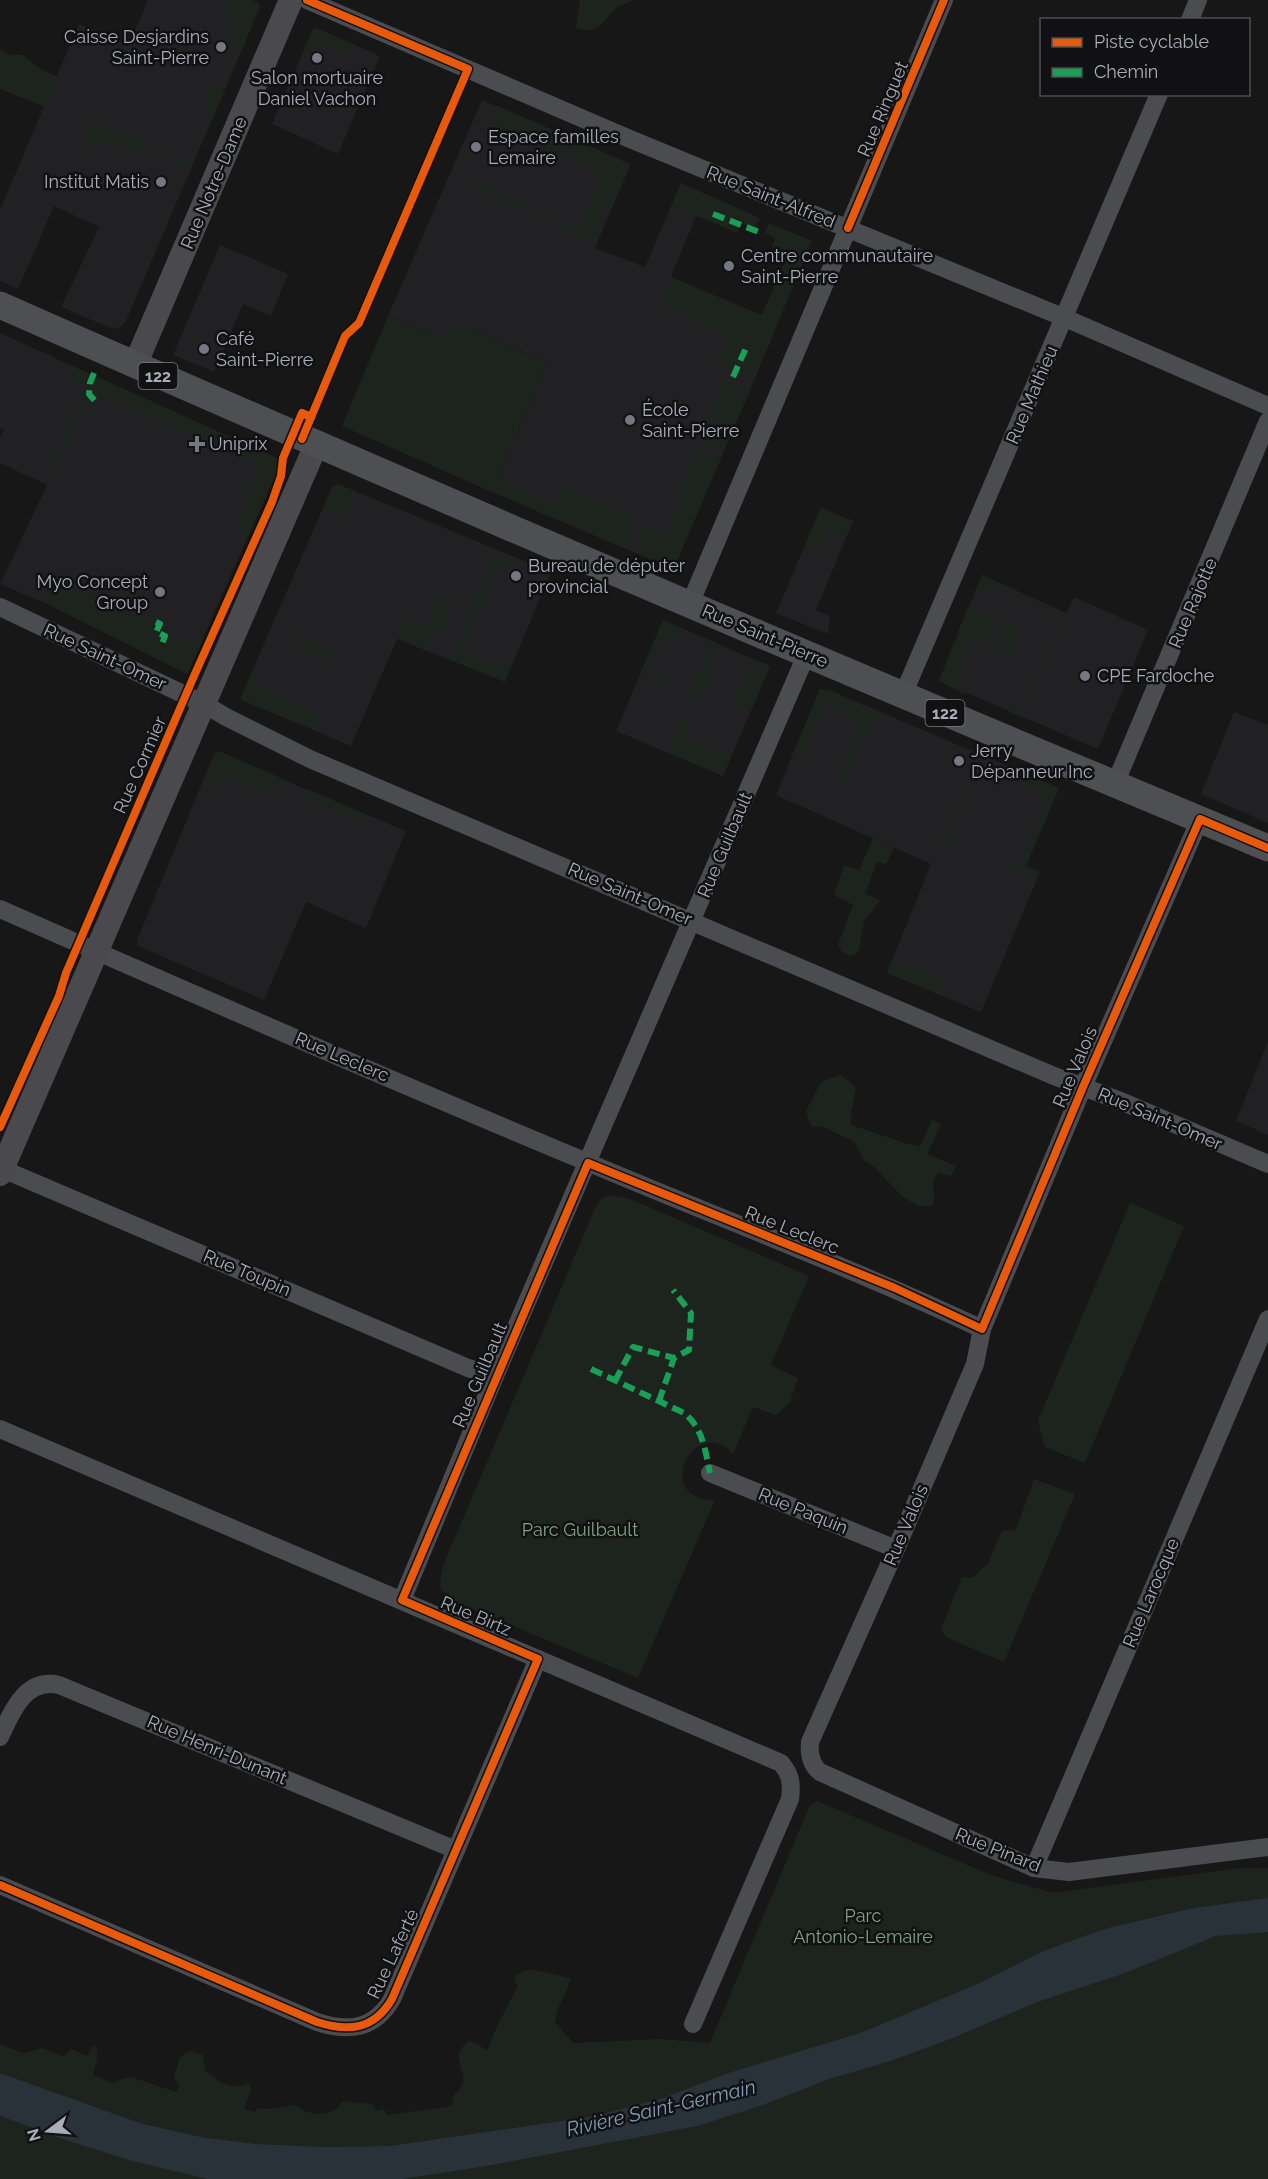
<svg xmlns="http://www.w3.org/2000/svg" width="1268" height="2179" viewBox="0 0 1268 2179" font-family="Raleway,sans-serif">
  <style>
    .built { fill: #212123 }
    .green { fill: #1d241e }
    .water { fill: #2a3239 }
    .lines { fill: none; stroke-linecap: round; stroke-linejoin: round }
    .street { stroke: #4b4c50; stroke-width: 18 }
    .secondary { stroke: #4a4a4e; stroke-width: 24 }
    .primary { stroke: #4d4f52; stroke-width: 27 }
    .quiet { stroke: #1a9f57; stroke-width: 6; stroke-dasharray: 12 6; stroke-linecap: butt }
    .cycleway-casing { stroke: #111113; stroke-width: 11 }
    .cycleway { stroke: #e8590c; stroke-width: 8 }
    .poi-dot { fill: #757880; stroke: #111113; stroke-width: 2 }
    .labels { text-anchor: middle; stroke-width: 5; stroke-linejoin: round; paint-order: stroke }
    .shield { fill: #111113; stroke: #7b7e86; stroke-width: 1.5 }
    .shield-label { font-size: 16px; font-weight: bold; fill: #a8adb8 }
    .poi-label { font-size: 18px; fill: #a8adb8; stroke: #111113; text-anchor: start }
    .street-label { font-size: 18px; fill: #a8adb8; stroke: #111113 }
    .park-label { font-size: 18px; fill: #7fa381; stroke: #111113 }
    .water-label { font-size: 20px; font-style: italic; fill: #7f9bb3; stroke: #111113 }
  </style>
  <rect width="100%" height="100%" fill="#171717"/>
  <g class="built">
    <polygon points="148,0 252,0 258,3 260,7 126,321 120,327 113,329 61,307 99,227 54,206 18,289 0,281 0,210 79,24 129,45"/>
    <polygon points="316,28 380,56 338,154 272,124 313,29"/>
    <polygon points="482,100 628,163 630,165 595,248 645,267 681,183 710,221 696,216 671,277 778,323 675,566 671,568 492,492 547,362 462,325 453,333 442,338 388,316"/>
    <polygon points="220,245 288,274 271,316 243,304 214,372 173,355"/>
    <polygon points="0,333 279,459 281,462 187,674 47,604 0,584 47,485 0,463 0,438 4,430 0,428"/>
    <polygon points="338,484 551,572 505,682 397,639 351,746 242,700 241,697 332,487"/>
    <polygon points="821,508 853,521 816,610 830,616 828,634 776,613"/>
    <polygon points="982,575 1066,613 1074,597 1148,630 1098,749 939,681"/>
    <polygon points="663,620 770,666 723,776 616,731"/>
    <polygon points="820,689 832,691 1059,788 1026,866 1040,872 981,1012 887,973 931,864 776,795"/>
    <polygon points="1234,712 1268,725 1268,823 1201,794"/>
    <polygon points="217,752 406,831 366,928 306,902 264,1000 140,947 137,944 137,940 214,754"/>
    <polygon points="1268,1041 1268,1135 1236,1121"/>
  </g>
  <g class="green">
    <polygon points="229,0 252,0 260,4 241,53 227,48 237,23 223,17"/>
    <path d="M580 0H636C630 2 622 4 617 8 601 21 601 36 576 28Z"/>
    <polygon points="316,28 356,45 352,55 316,41 312,51 304,49 313,29"/>
    <polygon points="0,49 8,54 23,55 39,68 57,77 45,107 0,89"/>
    <polygon points="210,83 225,90 209,126 205,122 208,111 204,99"/>
    <polygon points="496,105 573,139 565,156 494,126 495,124 490,122"/>
    <path d="M91 119 187 163 193 149 198 152 191 169 142 147 138 153C124 147 99 130 89 147L82 144V138Z"/>
    <polygon points="578,141 628,163 630,165 618,195 608,205 592,240 548,221 550,217 578,228 601,171 572,159"/>
    <polygon points="471,183 479,186 480,183 533,205 531,212 469,186"/>
    <polygon points="681,183 760,218 755,229 740,223 737,233 672,205"/>
    <polygon points="769,223 812,241 754,380 716,364 726,341 729,342 731,338 692,322 693,319 661,306 673,278 762,315 788,255 772,247 775,238 765,233"/>
    <polygon points="388,316 442,338 445,330 452,333 456,324 462,325 547,362 492,492 342,426"/>
    <polygon points="66,363 217,431 212,444 122,405 92,390 47,485 44,484 53,463 52,461 86,387 70,379 72,374 63,370"/>
    <polygon points="726,381 750,391 724,450 701,440"/>
    <polygon points="221,433 279,459 281,462 247,539 242,535 238,521 261,467 215,447"/>
    <polygon points="697,450 721,458 675,566 671,568 634,552 644,526 666,535 676,513 679,514 684,503 678,500"/>
    <polygon points="501,481 555,504 563,486 635,517 624,548 496,493"/>
    <polygon points="338,484 358,492 347,518 323,509 332,487"/>
    <polygon points="821,508 853,521 847,536 830,531 820,554 804,547"/>
    <polygon points="495,553 518,563 514,571 500,565 484,603 481,602 461,650 509,670 505,682 451,660"/>
    <path d="M982 575 1066 613 1023 718 1009 712 1012 709 1025 706 1063 615 1000 586C991 594 986 596 974 593Z"/>
    <polygon points="56,582 92,597 94,594 156,622 158,625 155,633 176,645 200,637 204,638 187,674 47,604"/>
    <polygon points="440,596 454,604 443,633 435,630 427,650 397,638 396,636 404,617 427,626"/>
    <polygon points="968,607 999,620 987,645 958,632"/>
    <polygon points="663,620 681,628 678,629 672,644 661,640 649,671 668,679 666,683 641,672"/>
    <polygon points="1004,623 1018,628 1021,634 1013,656 994,647"/>
    <polygon points="301,636 338,651 333,661 298,646"/>
    <polygon points="955,640 970,646 957,677 964,681 963,684 968,686 965,694 939,681"/>
    <polygon points="712,641 717,643 704,671 712,675 701,701 688,694"/>
    <polygon points="762,662 770,666 751,711 735,704 747,673 740,670 743,663 751,673 755,672"/>
    <polygon points="254,666 262,669 255,686 317,713 311,729 242,700 241,697"/>
    <polygon points="820,689 830,691 801,762 791,758"/>
    <polygon points="833,692 883,716 881,721 870,720 847,782 837,778 861,719 828,704"/>
    <polygon points="683,717 692,722 686,738 731,757 723,776 668,753"/>
    <polygon points="217,752 221,752 290,782 287,787 271,781 265,793 219,774 213,788 202,784 214,754"/>
    <polygon points="974,763 977,765 948,836 959,841 958,844 934,834 936,829 946,832"/>
    <polygon points="1023,773 1059,788 1026,866 1040,872 1037,878 1005,865 1007,860 1020,865 1049,795 1019,783"/>
    <polygon points="307,789 367,815 363,823 305,798"/>
    <polygon points="873,838 894,848 886,864 877,862 865,894 880,900 864,921 858,953 850,956 842,952 838,945 853,905 834,895 844,865 859,870"/>
    <polygon points="892,960 946,983 947,988 943,996 887,973"/>
    <polygon points="841,1075 856,1088 851,1112 851,1125 905,1143 920,1146 932,1120 941,1124 927,1154 956,1166 951,1176 938,1173 932,1184 935,1196 932,1206 918,1206 903,1197 874,1167 864,1160 854,1142 824,1127 811,1126 806,1111 821,1082"/>
    <path d="M608 1195 628 1198 809 1276 771 1365 798 1378 790 1402 776 1415 753 1407 733 1454C695 1411 651 1500 715 1500L638 1678 450 1600 440 1586 442 1568 596 1206 601 1199Z"/>
    <polygon points="1130,1203 1184,1226 1085,1463 1045,1447 1038,1421"/>
    <polygon points="1034,1479 1075,1494 1004,1662 946,1637 941,1629 962,1577 972,1578 988,1563 1002,1531 1016,1530"/>
    <path d="M817 1801 991 1875 1049 1892H1058L1241 1868H1268V1898L1193 1908 1104 1929 1041 1952 975 1985 860 2033 725 2074 663 2098 595 2116 389 2146 326 2147 256 2144 201 2137 140 2123 0 2073V2044L23 2053 43 2048 63 2057 72 2049 87 2056 94 2044C101 2053 95 2065 93 2075L112 2083 128 2077 134 2078 176 2092 180 2086 174 2078 180 2057 190 2051 203 2055 205 2071C221 2081 230 2092 249 2083L251 2089 244 2109 255 2112 258 2108 271 2109 294 2105C307 2115 333 2120 342 2101L373 2104 376 2111 384 2109 387 2115 447 2107 452 2104 454 2094C479 2077 443 2059 469 2041L478 2044 487 2051 498 2024 518 1986 514 1979 517 1974 529 1969 571 1978C566 1996 557 2004 555 2023L574 2043 661 2039 710 2043 809 1807Z"/>
    <polygon points="1261,1932 1268,1932 1268,2179 403,2179 487,2166 698,2126 766,2104 829,2079 891,2061 953,2038 1040,2001 1123,1974 1216,1936"/>
    <path d="M0 2116C68 2141 136 2162 207 2179H0Z"/>
  </g>
  <polygon class="water" points="1268,1898 1268,1932 1216,1936 1123,1974 1040,2001 953,2038 891,2061 829,2079 766,2104 698,2126 487,2166 403,2179 207,2179 129,2160 60,2138 0,2116 0,2073 140,2123 201,2137 256,2144 326,2147 389,2146 595,2116 663,2098 725,2074 860,2033 975,1985 1041,1952 1104,1929 1193,1908"/>
  <g class="lines">
    <g class="street">
      <polyline points="307,0 630,139 1065,318 1268,406"/>
      <polyline points="1190,20 1198,0"/>
      <polyline points="690,604 944,0"/>
      <polyline points="0,607 204,704 226,717 310,759 1054,1076 1123,1102 1268,1164"/>
      <polyline points="903,695 1159,94"/>
      <polyline points="1115,784 1268,421"/>
      <path d="M1200 819 1083 1087 982 1329 975 1364 896 1549 810 1742C809 1753 811 1765 820 1772L1034 1868 1069 1872 1268 1847"/>
      <path d="M0 909C195 995 390 1080 587 1162 719 1218 853 1268 982 1329"/>
      <polyline points="0,1168 468,1368 495,1376"/>
      <path d="M0 1429 781 1763C791 1775 792 1784 790 1799L693 2024"/>
      <polyline points="710,1473 896,1549"/>
      <polyline points="402,1600 495,1376 807,653"/>
      <path d="M0 1737C11 1713 25 1677 59 1685L456 1850"/>
      <polyline points="1034,1868 1268,1319"/>
      <path d="M0 1885 317 2022C348 2032 374 2030 392 1999L538 1659"/>
    </g>
    <g class="secondary">
      <polyline points="135,365 291,0"/>
      <polyline points="0,1174 316,445"/>
    </g>
    <path class="primary" d="M0 305C420 491 843 671 1268 848"/>
    <g class="quiet">
      <polyline points="713,214 759,232"/>
      <polyline points="94,373 90,383 89,394 96,402"/>
      <polyline points="733,377 746,348"/>
      <polyline points="156,622 160,624 156,632 165,636 162,644"/>
      <path d="M591 1369 684 1413C703 1428 705 1450 710 1473"/>
      <polyline points="615,1381 633,1347 674,1358"/>
      <polyline points="659,1401 674,1358 689,1350 691,1313 673,1290"/>
    </g>
    <g class="cycleway-casing">
      <g id="cycleway">
        <polyline points="848,228 944,0"/>
        <polyline points="302,439 345,336 359,323 468,69 307,0"/>
        <polyline points="0,1127 59,996 66,973 194,676 272,502 281,476 283,458 302,413 311,417"/>
        <path d="M0 1885 317 2022C348 2032 374 2030 392 1999L538 1659 402 1600 588 1163 895 1288 982 1329 1083 1087 1200 819 1268 848"/>
      </g>
    </g>
    <use href="#cycleway" class="cycleway"/>
  </g>
  <g class="poi-dot">
    <circle cx="221" cy="47" r="6"/>
    <circle cx="317" cy="58" r="6"/>
    <circle cx="476" cy="147" r="6"/>
    <circle cx="161" cy="182" r="6"/>
    <circle cx="729" cy="266" r="6"/>
    <circle cx="204" cy="349" r="6"/>
    <circle cx="630" cy="420" r="6"/>
    <path d="M194 435h6v6h6v6h-6v6h-6v-6h-6v-6h6z"/>
    <circle cx="516" cy="576" r="6"/>
    <circle cx="160" cy="592" r="6"/>
    <circle cx="1085" cy="676" r="6"/>
    <circle cx="959" cy="761" r="6"/>
  </g>
  <g class="labels">
    <g class="shield">
      <rect x="138.5" y="363" width="39" height="26" rx="4.5"/>
      <rect x="925.5" y="700" width="39" height="26" rx="4.5"/>
    </g>
    <g class="shield-label">
      <text x="158" y="382">122</text>
      <text x="945" y="719">122</text>
    </g>
    <g class="poi-label">
      <text x="209" y="43" text-anchor="end">Caisse Desjardins<tspan x="209" dy="21">Saint-Pierre</tspan></text>
      <text x="317" y="84" text-anchor="middle">Salon mortuaire<tspan x="317" dy="21">Daniel Vachon</tspan></text>
      <text x="488" y="143">Espace familles<tspan x="488" dy="21">Lemaire</tspan></text>
      <text x="149" y="188" text-anchor="end">Institut Matis</text>
      <text x="741" y="262">Centre communautaire<tspan x="741" dy="21">Saint-Pierre</tspan></text>
      <text x="216" y="345">Café<tspan x="216" dy="21">Saint-Pierre</tspan></text>
      <text x="642" y="416">École<tspan x="642" dy="21">Saint-Pierre</tspan></text>
      <text x="209" y="450">Uniprix</text>
      <text x="528" y="572">Bureau de députer<tspan x="528" dy="21">provincial</tspan></text>
      <text x="148" y="588" text-anchor="end">Myo Concept<tspan x="148" dy="21">Group</tspan></text>
      <text x="1097" y="682">CPE Fardoche</text>
      <text x="971" y="757">Jerry<tspan x="971" dy="21">Dépanneur Inc</tspan></text>
    </g>
    <g class="street-label">
      <text transform="translate(883 109) rotate(-67)" y="6">Rue Ringuet</text>
      <text transform="translate(214 183) rotate(-67)" y="6">Rue Notre-Dame</text>
      <text transform="translate(771 197) rotate(22)" y="6">Rue Saint-Alfred</text>
      <text transform="translate(1032 395) rotate(-67)" y="6">Rue Mathieu</text>
      <text transform="translate(1193 603) rotate(-67)" y="6">Rue Rajotte</text>
      <text transform="translate(765 636) rotate(23)" y="6">Rue Saint-Pierre</text>
      <text transform="translate(105 657) rotate(25)" y="6">Rue Saint-Omer</text>
      <text transform="translate(140 765) rotate(-66)" y="6">Rue Cormier</text>
      <text transform="translate(725 845) rotate(-67)" y="6">Rue Guilbault</text>
      <text transform="translate(630 894) rotate(23)" y="6">Rue Saint-Omer</text>
      <text transform="translate(342 1057) rotate(23)" y="6">Rue Leclerc</text>
      <text transform="translate(1075 1067) rotate(-67)" y="6">Rue Valois</text>
      <text transform="translate(1160 1119) rotate(23)" y="6">Rue Saint-Omer</text>
      <text transform="translate(792 1230) rotate(22)" y="6">Rue Leclerc</text>
      <text transform="translate(247 1273) rotate(23)" y="6">Rue Toupin</text>
      <text transform="translate(480 1375) rotate(-67)" y="6">Rue Guilbault</text>
      <text transform="translate(803 1511) rotate(22)" y="6">Rue Paquin</text>
      <text transform="translate(906 1525) rotate(-67)" y="6">Rue Valois</text>
      <text transform="translate(1151 1593) rotate(-67)" y="6">Rue Larocque</text>
      <text transform="translate(476 1616) rotate(23)" y="6">Rue Birtz</text>
      <text transform="translate(217 1750) rotate(23)" y="6">Rue Henri-Dunant</text>
      <text transform="translate(998 1850) rotate(22)" y="6">Rue Pinard</text>
      <text transform="translate(393 1954) rotate(-65)" y="6">Rue Laferté</text>
    </g>
    <g class="park-label">
      <text x="580" y="1536">Parc Guilbault</text>
      <text x="863" y="1922">Parc<tspan x="863" dy="21">Antonio-Lemaire</tspan></text>
    </g>
    <g class="water-label">
      <text transform="translate(661 2108) rotate(-13)" y="7">Rivière Saint-Germain</text>
    </g>
  </g>
  <rect x="1040" y="18" width="210" height="78" fill="#111113" stroke="#4d4f55" stroke-width="1.5"/>
  <rect x="1052" y="38" width="30" height="9" fill="#e8590c" stroke="#4d4f55" stroke-width="1.5"/>
  <text x="1094" y="48" font-size="18" fill="#a8adb8">Piste cyclable</text>
  <rect x="1052" y="68" width="30" height="9" fill="#1a9f57" stroke="#4d4f55" stroke-width="1.5"/>
  <text x="1094" y="78" font-size="18" fill="#a8adb8">Chemin</text>
  <g transform="translate(48 2131) rotate(254)" stroke="#111113" stroke-width="4.5" paint-order="stroke">
  <path d="M0-4.5L10 22L0 15L-10 22Z" fill="#a8adb8"/>
  <text y="-9" font-size="16" font-weight="bold" text-anchor="middle" fill="#a8adb8">N</text>
  </g>
</svg>
